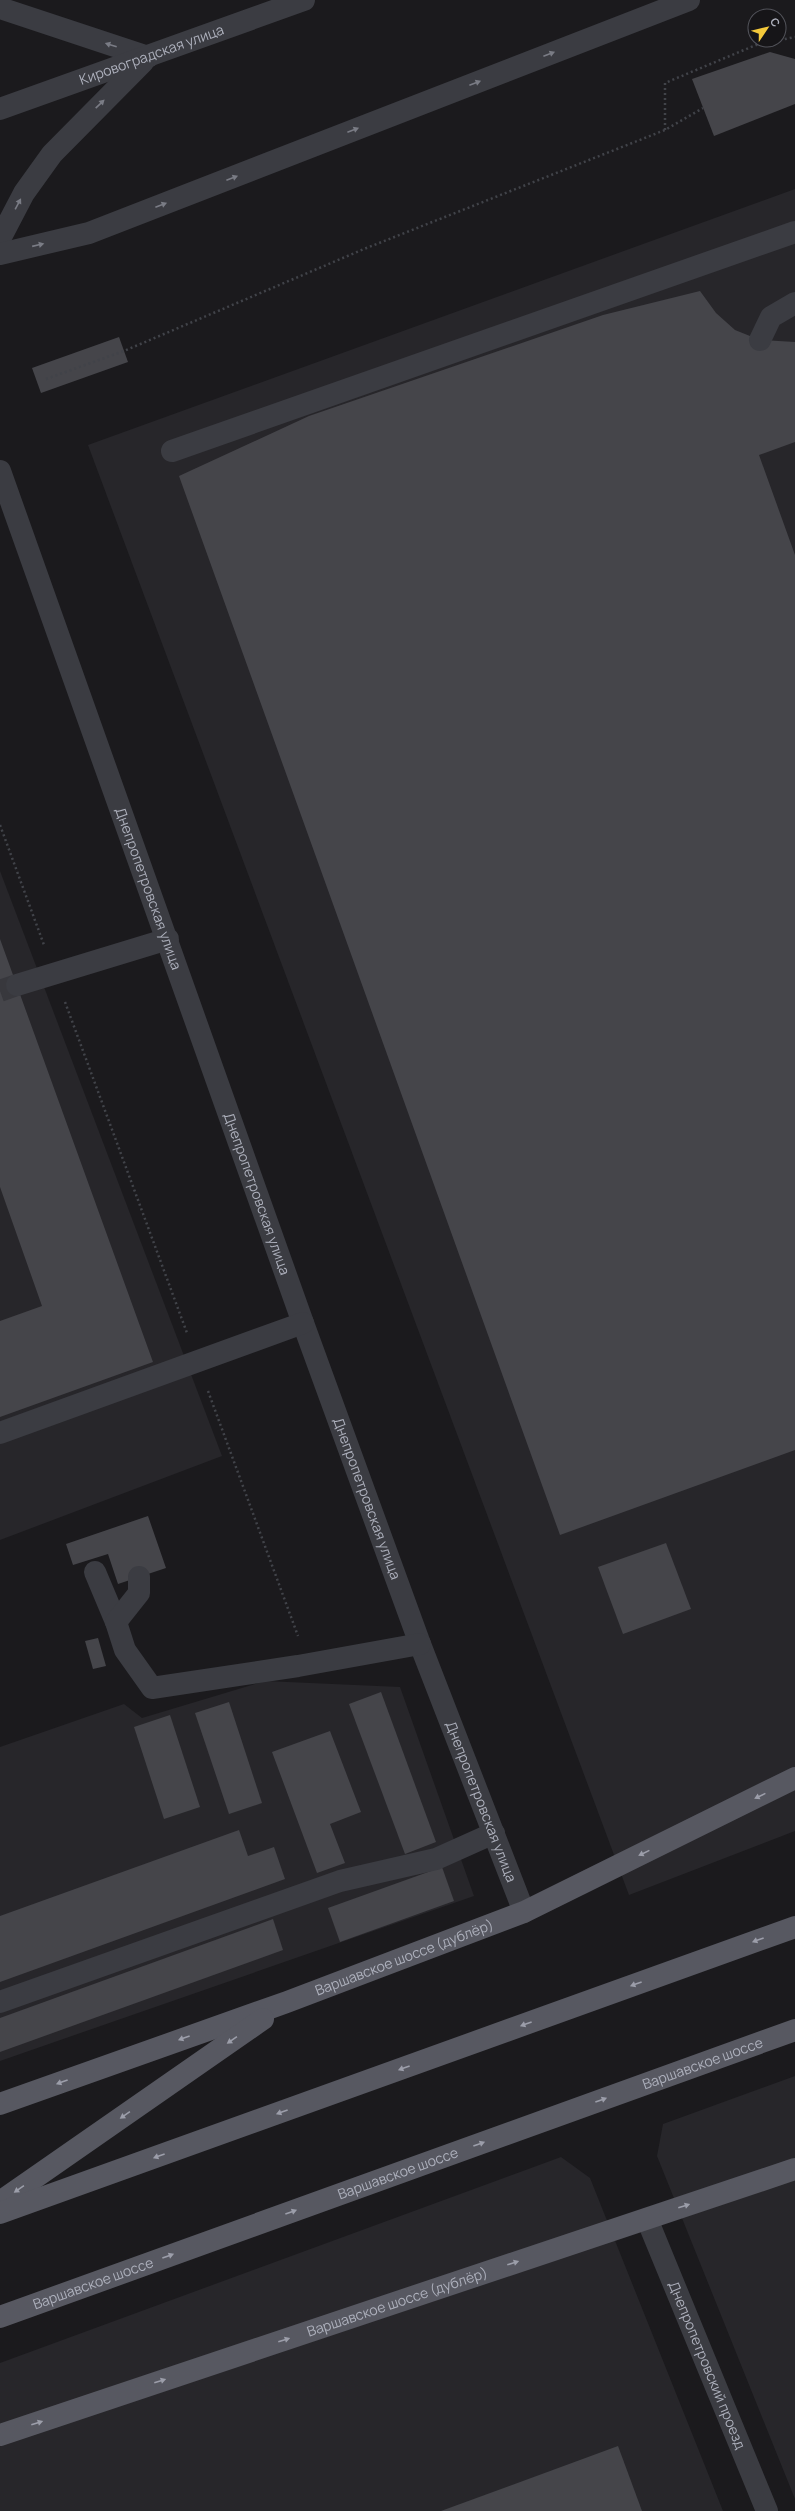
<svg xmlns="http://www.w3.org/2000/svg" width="795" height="2511" viewBox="0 0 795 2511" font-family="Manrope,sans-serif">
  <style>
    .built { fill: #27262a }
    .building { fill: #45454a }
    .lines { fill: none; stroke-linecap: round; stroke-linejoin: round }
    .minor-tunnel { stroke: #38383d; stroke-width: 22; stroke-dasharray: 22 11; stroke-linecap: butt }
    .path { stroke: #414349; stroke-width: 2.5; stroke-dasharray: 2 3; stroke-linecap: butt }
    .minor { stroke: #3b3c42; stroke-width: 22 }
    .major { stroke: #575861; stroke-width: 22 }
    .oneway { fill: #7a7c85 }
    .oneway2 { fill: #9c9eaa }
    .labels { text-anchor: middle; stroke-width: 3; stroke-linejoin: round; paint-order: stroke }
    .street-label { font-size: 14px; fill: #adb0bc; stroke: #161518 }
  </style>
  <rect width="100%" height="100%" fill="#1b1a1d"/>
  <g class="built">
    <polygon points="795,189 795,1831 629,1895 88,445"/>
    <polygon points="0,871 222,1456 0,1540"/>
    <polygon points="265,1681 400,1687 474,1896 0,2061 0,1747 124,1704 142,1718"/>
    <polygon points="795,2076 795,2499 657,2156 663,2124"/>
    <polygon points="561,2157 590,2178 723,2511 0,2511 0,2363"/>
  </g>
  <g class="building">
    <polygon points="770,52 795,59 795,104 714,136 692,79"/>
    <polygon points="700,291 716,313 735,330 760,340 795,342 795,442 759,455 795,555 795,1450 560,1535 179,476 309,416 603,315"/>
    <polygon points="119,337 128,362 41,393 32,368"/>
    <polygon points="0,939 153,1362 0,1417 0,1321 42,1306 0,1187"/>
    <polygon points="148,1516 166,1568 118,1584 108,1554 73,1565 66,1544"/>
    <polygon points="666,1543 691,1609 623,1634 598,1567"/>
    <polygon points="98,1638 106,1666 93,1669 85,1641"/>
    <polygon points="381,1692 436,1842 405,1854 349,1704"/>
    <polygon points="229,1702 262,1803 229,1814 195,1713"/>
    <polygon points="170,1715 200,1807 164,1819 134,1727"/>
    <polygon points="330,1731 361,1812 330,1824 345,1863 317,1873 272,1752"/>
    <polygon points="239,1830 248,1856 274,1847 285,1879 0,1982 0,1916"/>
    <polygon points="442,1867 454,1901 340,1942 328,1908"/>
    <polygon points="273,1919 283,1950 0,2052 0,2018"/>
    <polygon points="618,2446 642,2511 441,2511"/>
  </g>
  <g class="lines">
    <polyline class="minor-tunnel" points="0,991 17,985"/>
    <g class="path">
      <polyline points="665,130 665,83 756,45 795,37"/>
      <polyline points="46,379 124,351 364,249 665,130 703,108"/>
      <polyline points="0,825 44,945"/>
      <polyline points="65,1002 187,1333"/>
      <polyline points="208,1391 298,1636"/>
    </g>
    <g class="minor">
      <polyline points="0,8 148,57"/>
      <path id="s1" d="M0 109 304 0"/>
      <polyline points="0,239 24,193 52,154 143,62"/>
      <polyline points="0,254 89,233 689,0"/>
      <polyline points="760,340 771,317 795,303"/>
      <polyline points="172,451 795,232"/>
      <path id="s2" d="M0 471 303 1323 420 1644 524 1912"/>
      <polyline points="17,985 168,939"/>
      <polyline points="0,1433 303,1323"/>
      <polyline points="95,1572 116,1622"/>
      <polyline points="139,1577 139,1593 116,1622 125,1650 152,1688 298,1666 420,1644"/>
      <polyline points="0,2002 340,1881 436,1859 494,1833"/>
      <path id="s3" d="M647 2219 767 2511"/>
    </g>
    <g class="major">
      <path id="s4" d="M0 2104 287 2002 524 1912 795 1778"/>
      <polyline points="0,2202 263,2019"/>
      <polyline points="0,2213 795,1927"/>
      <path id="s5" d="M0 2317 795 2030"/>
      <path id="s6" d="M0 2435 795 2169"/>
    </g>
  </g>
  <defs><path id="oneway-solid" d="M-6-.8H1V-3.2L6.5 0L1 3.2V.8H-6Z"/></defs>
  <g class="oneway">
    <use href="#oneway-solid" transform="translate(111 45) rotate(-162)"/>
    <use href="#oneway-solid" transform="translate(549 54) rotate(-21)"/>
    <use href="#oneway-solid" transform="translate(475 83) rotate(-21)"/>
    <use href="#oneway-solid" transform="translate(100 104) rotate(-44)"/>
    <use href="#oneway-solid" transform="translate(353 130) rotate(-21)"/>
    <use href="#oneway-solid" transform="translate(232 178) rotate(-21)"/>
    <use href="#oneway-solid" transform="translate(18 204) rotate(-62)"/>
    <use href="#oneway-solid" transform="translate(161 205) rotate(-21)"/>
    <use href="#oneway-solid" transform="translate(38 245) rotate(-13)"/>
  </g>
  <g class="oneway2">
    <use href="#oneway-solid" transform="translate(760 1796) rotate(154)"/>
    <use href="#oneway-solid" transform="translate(644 1853) rotate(154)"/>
    <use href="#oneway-solid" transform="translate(758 1940) rotate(160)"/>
    <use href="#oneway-solid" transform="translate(636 1984) rotate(160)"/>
    <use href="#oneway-solid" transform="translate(526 2024) rotate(160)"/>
    <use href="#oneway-solid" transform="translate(184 2038) rotate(160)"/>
    <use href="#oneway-solid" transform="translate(232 2040) rotate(145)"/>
    <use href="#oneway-solid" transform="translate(404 2068) rotate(160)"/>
    <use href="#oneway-solid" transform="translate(62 2082) rotate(160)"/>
    <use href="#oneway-solid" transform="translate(601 2100) rotate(-20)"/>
    <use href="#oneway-solid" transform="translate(282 2112) rotate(160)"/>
    <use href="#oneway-solid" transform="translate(125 2115) rotate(145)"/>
    <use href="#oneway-solid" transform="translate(479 2144) rotate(-20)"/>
    <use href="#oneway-solid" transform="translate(159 2156) rotate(160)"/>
    <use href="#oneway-solid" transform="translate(19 2189) rotate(145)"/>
    <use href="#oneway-solid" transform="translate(684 2206) rotate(-18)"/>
    <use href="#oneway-solid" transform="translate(291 2212) rotate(-20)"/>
    <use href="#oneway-solid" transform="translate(168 2256) rotate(-20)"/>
    <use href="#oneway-solid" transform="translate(513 2263) rotate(-18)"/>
    <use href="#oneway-solid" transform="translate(284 2340) rotate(-18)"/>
    <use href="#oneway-solid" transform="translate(160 2381) rotate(-18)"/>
    <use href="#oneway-solid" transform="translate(37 2423) rotate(-18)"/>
  </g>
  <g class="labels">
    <g class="street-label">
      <text dy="5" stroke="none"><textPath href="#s1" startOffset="161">Кировоградская улица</textPath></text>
      <text dy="5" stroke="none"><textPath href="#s2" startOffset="443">Днепропетровская улица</textPath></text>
      <text dy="5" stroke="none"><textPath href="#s2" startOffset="767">Днепропетровская улица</textPath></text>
      <text dy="5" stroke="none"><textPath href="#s2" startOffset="1091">Днепропетровская улица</textPath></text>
      <text dy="5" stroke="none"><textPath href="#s2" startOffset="1415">Днепропетровская улица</textPath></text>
      <text dy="5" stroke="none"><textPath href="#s4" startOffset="430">Варшавское шоссе (дублёр)</textPath></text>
      <text dy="5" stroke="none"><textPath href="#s5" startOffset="747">Варшавское шоссе</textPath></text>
      <text dy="5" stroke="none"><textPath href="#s5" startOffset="423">Варшавское шоссе</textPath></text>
      <text dy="5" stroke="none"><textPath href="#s5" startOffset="99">Варшавское шоссе</textPath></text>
      <text dy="5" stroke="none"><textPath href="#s6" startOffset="419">Варшавское шоссе (дублёр)</textPath></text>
      <text dy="5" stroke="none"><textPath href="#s3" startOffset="158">Днепропетровский проезд</textPath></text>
    </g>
  </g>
  <g transform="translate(767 28) rotate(55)"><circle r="19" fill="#161518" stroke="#52535a"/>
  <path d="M0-3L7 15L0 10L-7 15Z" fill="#f4c93b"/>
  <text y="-6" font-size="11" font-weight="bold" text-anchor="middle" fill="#adb0bc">С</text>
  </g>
</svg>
